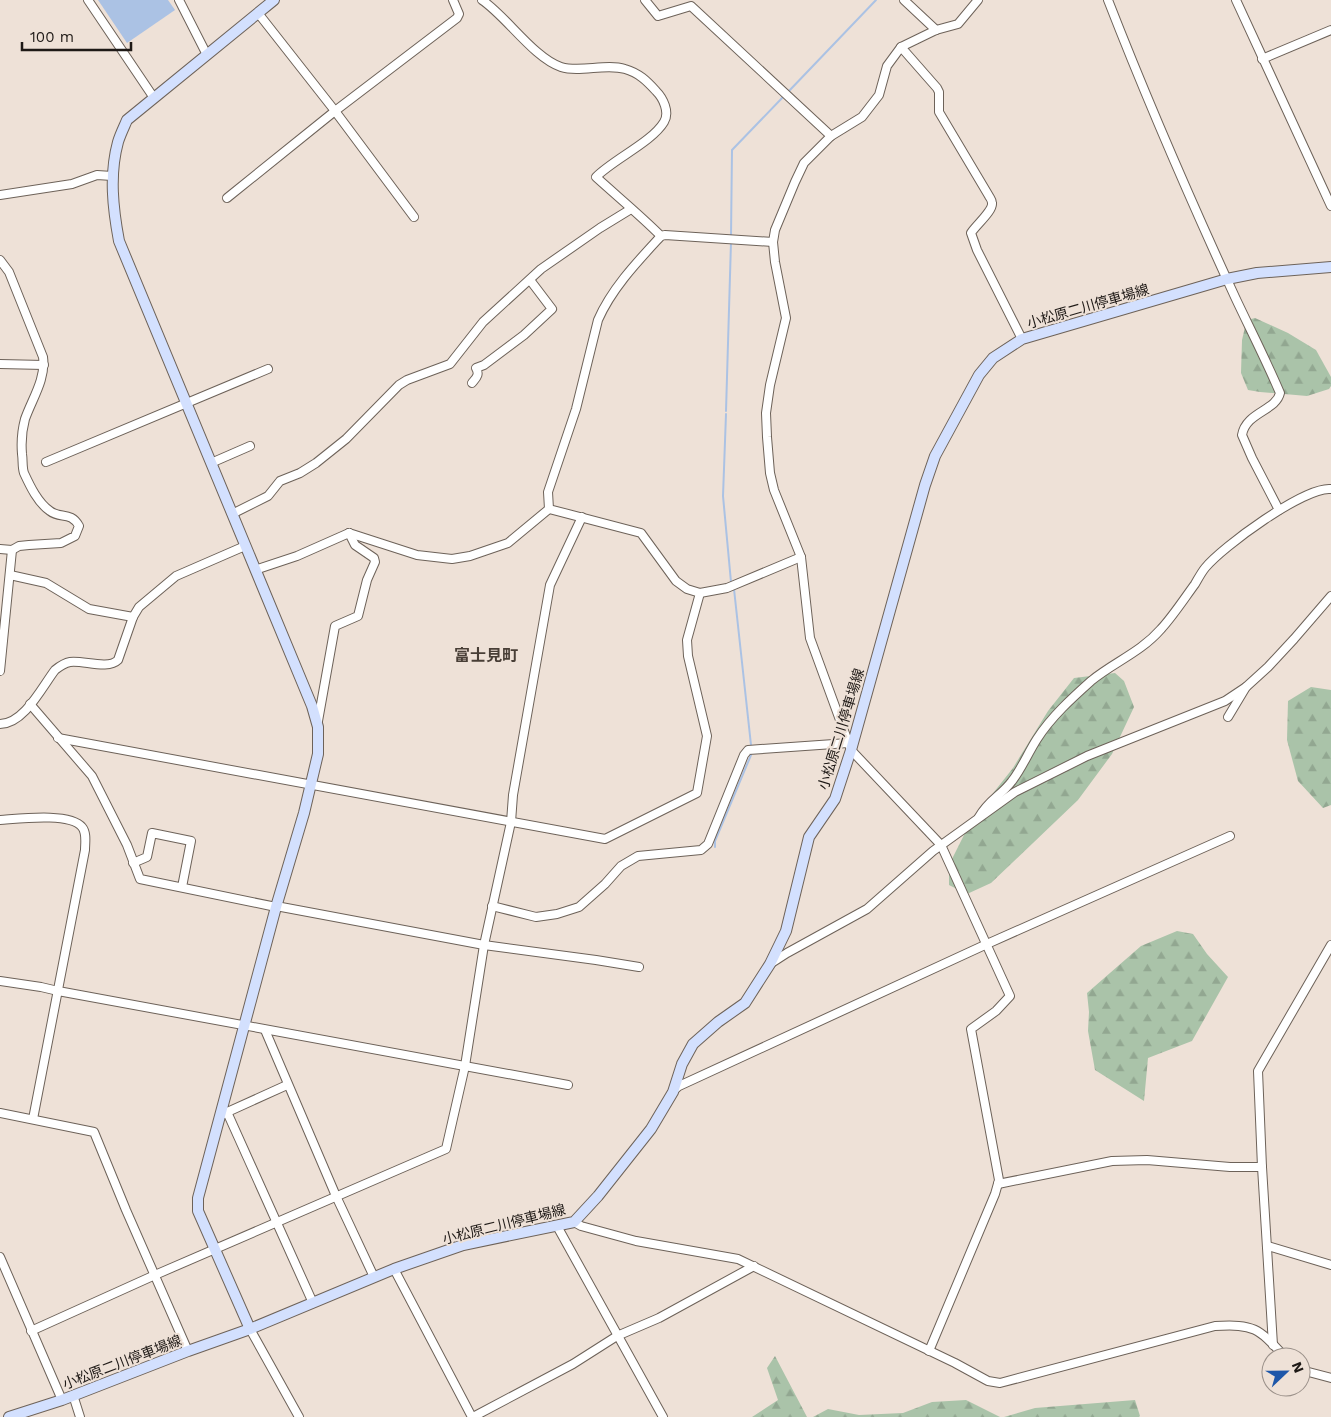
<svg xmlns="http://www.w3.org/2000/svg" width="1331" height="1417" viewBox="0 0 1331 1417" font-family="'Work Sans','Noto Sans JP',sans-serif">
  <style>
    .forest { fill: url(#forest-firs) }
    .water { fill: #abc2e4 }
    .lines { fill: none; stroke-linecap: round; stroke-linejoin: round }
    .stream { stroke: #abc2e4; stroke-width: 2 }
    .street-casing { stroke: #6d6259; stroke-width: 10 }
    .secondary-casing { stroke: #6d6259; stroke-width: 12 }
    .street { stroke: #fff; stroke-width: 8 }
    .secondary { stroke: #d3e0fe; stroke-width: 10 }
    .labels { text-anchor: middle; stroke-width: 4; stroke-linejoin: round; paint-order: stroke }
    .street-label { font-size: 14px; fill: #1e1916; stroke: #eee1d7 }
    .quarter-label { font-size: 16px; font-weight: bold; fill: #483e36; stroke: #eee1d7 }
  </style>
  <defs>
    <pattern id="forest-firs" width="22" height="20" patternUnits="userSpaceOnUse" patternTransform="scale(1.25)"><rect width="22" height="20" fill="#aac3a9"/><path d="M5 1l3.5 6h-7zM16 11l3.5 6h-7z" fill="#92a791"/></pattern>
  </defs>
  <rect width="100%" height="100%" fill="#eee1d7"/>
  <g class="forest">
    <polygon points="1255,318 1288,333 1316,350 1331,377 1331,386 1329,389 1307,396 1260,392 1248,390 1241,373 1242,340 1246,323 1251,319"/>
    <polygon points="1115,673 1124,681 1134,707 1112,754 1078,800 991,883 967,894 949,885 949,865 971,821 1013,768 1048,711 1074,678"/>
    <polygon points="1311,687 1331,690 1331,805 1323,808 1298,781 1287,740 1288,701"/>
    <polygon points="1177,931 1193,934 1207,954 1228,977 1192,1041 1148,1058 1144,1101 1095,1070 1088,1031 1089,1012 1087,993 1141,946"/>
    <polygon points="775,1356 807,1417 752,1417 778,1400 767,1368"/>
    <polygon points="966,1400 1000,1417 813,1417 828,1409 859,1415 903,1413 932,1402"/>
    <polygon points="1135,1400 1140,1416 1139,1417 1004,1417 1035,1408"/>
  </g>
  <polygon class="water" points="98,0 168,0 175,10 127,43"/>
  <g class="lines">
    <g class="stream">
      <polyline points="788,92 876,0"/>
      <polyline points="731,236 732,150 784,96"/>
      <polyline points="726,411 731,242"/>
      <polyline points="726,414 723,496 731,582"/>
      <polyline points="734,589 751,745"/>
      <polyline points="715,847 715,841 751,755"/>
    </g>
    <g class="street-casing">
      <g id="street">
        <polyline points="88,0 154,98"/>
        <polyline points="179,0 207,55"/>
        <path d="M482 0C506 16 534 58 561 67 580 73 606 63 625 69 639 73 647 81 656 91 663 98 670 112 664 122 652 142 614 159 596 177 618 197 640 215 661 236"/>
        <polyline points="645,0 658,16 691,6 831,136"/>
        <polyline points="904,0 936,30"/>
        <path d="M1108 0C1147 100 1190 199 1235 297 1250 329 1266 360 1280 393 1276 411 1246 412 1242 435L1252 458 1279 510"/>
        <polyline points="1236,0 1331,206"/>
        <polyline points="258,13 335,111 414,217"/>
        <path d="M901 47 937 88 939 92V112L989 196C990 198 992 200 992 203 993 211 976 225 971 233L977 250 1022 339"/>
        <polyline points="1262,59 1331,30"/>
        <polyline points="0,195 72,184 97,175 112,176"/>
        <polyline points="227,198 335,111 457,18 459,14 453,0"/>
        <path d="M0 260 9 272 43 357C46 379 32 399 25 419 22 430 21 442 22 454 23 460 22 467 24 473 30 486 38 503 50 511 60 519 71 511 79 526L75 536 61 543 29 545 19 546 12 550 0 549"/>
        <polyline points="0,364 44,365"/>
        <path d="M472 383C476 378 480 375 476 368L484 365 524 335 552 309 530 280"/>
        <polyline points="46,462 268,369"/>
        <polyline points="211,463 250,446"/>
        <path d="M549 509 548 492 576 409 598 320C612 288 638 261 661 236L665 235 773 242"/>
        <polyline points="549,509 641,533 676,581 687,589 700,593 727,588 801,557"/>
        <polyline points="232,514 268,496 280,481 300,473 316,463 346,439 399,385 407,380 450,364 483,322 541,269 600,228 631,209"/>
        <polyline points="349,533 417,555 452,559 470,556 508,543 549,509"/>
        <polyline points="255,570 297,556 349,533"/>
        <polyline points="10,575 46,583 89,609 133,617"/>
        <polyline points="0,671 12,550"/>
        <polyline points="30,704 92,776 127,845 140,879 276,907"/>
        <polyline points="1228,717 1246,687 1268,667 1294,639 1331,596"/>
        <polyline points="318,721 335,626 358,616 367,580 375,562 374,558 355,545 349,533"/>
        <path d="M0 724C24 724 42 687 55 670 60 666 64 663 70 662 83 660 108 670 118 660L133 617 139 607 176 576 245 546"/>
        <polyline points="58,738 605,839 697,793 707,736 688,656 687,640 700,593"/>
        <path d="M979 817C989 799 1001 796 1012 781 1022 768 1028 753 1037 739 1051 717 1072 698 1091 681 1114 662 1140 653 1161 629 1173 616 1184 599 1195 584 1198 579 1201 573 1205 568 1222 547 1305 486 1331 489"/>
        <path d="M0 820C17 819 70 812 82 827 87 833 85 843 85 850L33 1119"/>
        <polyline points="133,863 147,857 152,833 191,841 182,887"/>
        <polyline points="276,906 484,945 596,960 639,967"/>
        <polyline points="492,906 536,917 557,914 579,907 605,884 621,866 638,856 701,850 708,844 744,755 748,750 848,743"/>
        <polyline points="770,964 787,953 867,909 933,851 1015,792 1087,756 1225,701 1246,687"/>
        <polyline points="0,981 41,987 58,991 568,1085"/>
        <polyline points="265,1030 336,1196 374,1277"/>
        <polyline points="673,1091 679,1086 987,944 1230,836"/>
        <polyline points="227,1112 313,1303"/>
        <polyline points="0,1113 94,1132 126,1210 188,1351"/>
        <polyline points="223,1114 287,1085"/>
        <polyline points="998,1184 1112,1161 1147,1160 1230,1167 1262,1167"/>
        <path d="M574 1222 581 1226 636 1241 738 1259 955 1363 988 1381 1000 1383 1215 1326C1255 1324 1258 1328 1285 1357"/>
        <polyline points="557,1226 663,1417"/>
        <polyline points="1268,1246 1331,1265"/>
        <polyline points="0,1257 62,1400"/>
        <polyline points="394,1269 472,1417"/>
        <polyline points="250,1329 299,1417"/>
        <polyline points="31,1331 155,1275 446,1149 465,1066 484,945 511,822 513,795 550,585 582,517"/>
        <polyline points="1273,1345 1262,1167 1258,1071 1331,945"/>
        <polyline points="929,1351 995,1194 999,1180 971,1029 996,1011 1010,996 941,845 851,750 810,638 801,557 774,490 770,473 767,437 766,413 770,385 786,318 775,262 773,242 775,230 795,182 804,163 831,136 862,117 879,95 887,66 901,47 936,30 958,24 978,0"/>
        <polyline points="1301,1370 1331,1378"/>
        <polyline points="73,1395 80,1417"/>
        <polyline points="473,1417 573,1364 617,1336 659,1318 754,1266"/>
      </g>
    </g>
    <g class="secondary-casing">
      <g id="secondary">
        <path d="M250 1329 198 1211V1198L276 907 304 813 318 754V727L312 706 119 241C113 209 109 175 118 142 120 135 124 127 127 120L274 0"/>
        <polyline points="9,1417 62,1400 188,1351 250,1329 394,1269 463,1245 574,1222 598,1196 651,1129 673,1092 682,1064 693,1044 718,1022 745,1003 770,964 786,931 809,837 835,799 851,750 925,485 935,456 979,375 993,358 1022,339 1227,279 1257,273 1331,267"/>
      </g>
    </g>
    <use href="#street" class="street"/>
    <use href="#secondary" class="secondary"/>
  </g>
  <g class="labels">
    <g class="street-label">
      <text transform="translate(1088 306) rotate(-16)" y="5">小松原二川停車場線</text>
      <text transform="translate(841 729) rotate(-73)" y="5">小松原二川停車場線</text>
      <text transform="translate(504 1224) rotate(-14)" y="5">小松原二川停車場線</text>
      <text transform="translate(122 1362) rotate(-21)" y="5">小松原二川停車場線</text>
    </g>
    <g class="quarter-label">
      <text x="486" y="661">富士見町</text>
    </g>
  </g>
  <g transform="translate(1286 1372) rotate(68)"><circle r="24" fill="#eee1d7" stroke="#9b918a"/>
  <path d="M0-4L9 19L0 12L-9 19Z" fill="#1e57a9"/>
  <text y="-8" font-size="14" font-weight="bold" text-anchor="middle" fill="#1e1916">N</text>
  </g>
  <path d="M22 42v8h109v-8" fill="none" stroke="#1e1916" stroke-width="2.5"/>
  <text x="30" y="42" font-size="15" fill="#1e1916" stroke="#eee1d7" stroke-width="4" paint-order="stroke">100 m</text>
</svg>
